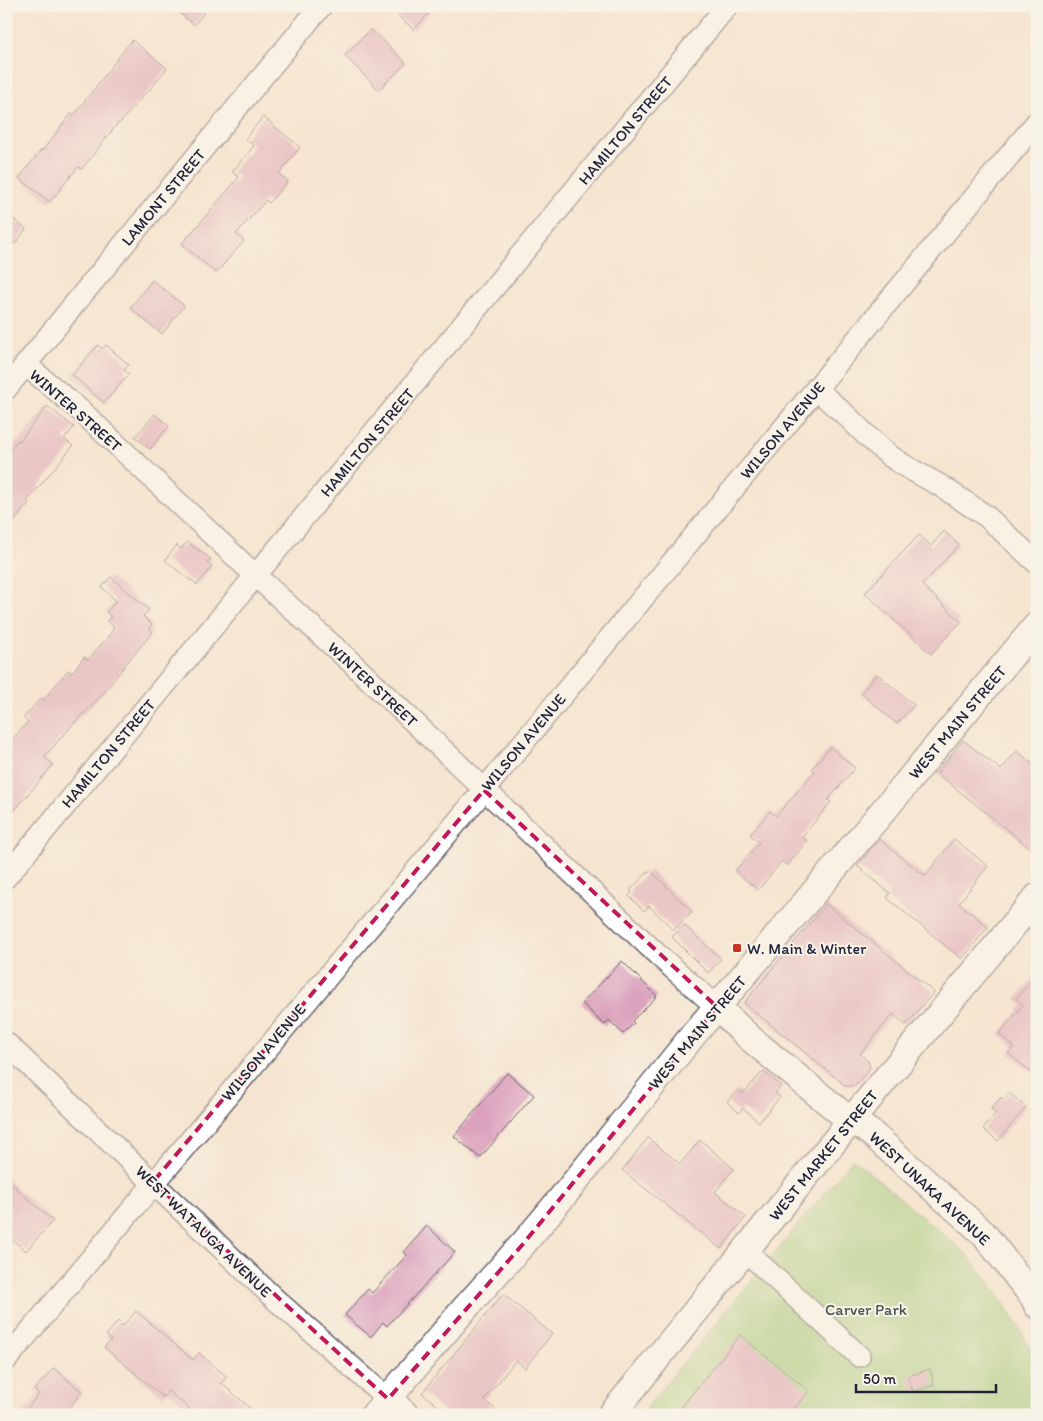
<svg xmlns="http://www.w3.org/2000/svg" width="1043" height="1421" viewBox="0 0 1043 1421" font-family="Itim,sans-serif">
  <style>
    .green { fill: #9cce7d; stroke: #5f785c }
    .building { fill: #dca2bd }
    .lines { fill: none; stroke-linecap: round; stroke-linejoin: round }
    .minor-casing { stroke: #6c666f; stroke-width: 24 }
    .major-casing { stroke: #6c666f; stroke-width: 29 }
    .minor { stroke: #fff; stroke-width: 21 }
    .major { stroke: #fff; stroke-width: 26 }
    .marked { fill: none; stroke: #c2185b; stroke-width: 4; stroke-dasharray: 10 6; stroke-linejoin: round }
    .poi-dot { fill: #c8321e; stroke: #f7f3e8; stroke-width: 2 }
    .labels { text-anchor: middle; stroke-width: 4; stroke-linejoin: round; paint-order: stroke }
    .street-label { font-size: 16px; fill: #22223b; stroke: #f7f3e8 }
    .poi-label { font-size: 16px; fill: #22223b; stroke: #f7f3e8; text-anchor: start }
    .park-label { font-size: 16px; fill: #47564f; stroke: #f7f3e8 }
  </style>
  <rect width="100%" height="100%" fill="#f7f3e8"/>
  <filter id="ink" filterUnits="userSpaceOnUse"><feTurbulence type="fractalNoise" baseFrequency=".02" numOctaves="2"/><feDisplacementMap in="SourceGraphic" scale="10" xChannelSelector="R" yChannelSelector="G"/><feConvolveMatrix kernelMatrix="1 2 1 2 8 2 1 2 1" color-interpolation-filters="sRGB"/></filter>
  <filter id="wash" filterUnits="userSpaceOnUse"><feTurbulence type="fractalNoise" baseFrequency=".0096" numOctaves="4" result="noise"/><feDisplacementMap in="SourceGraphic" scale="20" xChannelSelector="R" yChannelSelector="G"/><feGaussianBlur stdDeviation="1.12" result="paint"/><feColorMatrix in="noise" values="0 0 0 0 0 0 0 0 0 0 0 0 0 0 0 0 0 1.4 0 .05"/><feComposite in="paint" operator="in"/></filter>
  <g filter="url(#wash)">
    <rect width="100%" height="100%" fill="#f5e5d0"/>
    <polygon class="green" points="853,1159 965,1253 991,1284 1018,1325 1028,1345 1037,1366 1037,1415 640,1415"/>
    <g id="blocks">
      <g class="building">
        <polygon points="171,6 209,6 194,25"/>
        <polygon points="388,6 435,6 414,30"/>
        <polygon points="371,29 406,63 379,90 345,56"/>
        <polygon points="132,40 167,68 146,94 145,93 119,124 118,123 82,169 78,167 50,202 19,178 41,150 42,151 72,113 74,115"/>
        <polygon points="263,117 300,147 279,174 288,181 269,203 266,200 236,234 244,241 216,273 182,244 239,177 232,172 254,146 245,139"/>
        <polygon points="6,213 26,229 15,244 6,237"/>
        <polygon points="152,280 184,306 162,334 130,308"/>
        <polygon points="98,345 102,349 106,345 129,365 124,370 129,374 104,403 72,375"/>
        <polygon points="47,406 74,427 64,439 73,446 27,501 29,503 6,531 6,454 18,440 19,442"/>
        <polygon points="155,414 169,426 150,449 135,437"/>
        <polygon points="944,531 959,545 922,585 961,622 931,654 865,593 919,535 931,546"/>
        <polygon points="187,542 211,559 207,563 212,567 197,585 192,580 191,581 165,560 177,545 181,549"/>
        <polygon points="111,577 149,610 143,616 152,625 149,628 153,632 124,666 124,667 105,691 84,714 83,713 44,757 53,765 14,811 6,805 6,746 28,722 23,718 41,698 43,700 68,670 72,673 84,657 88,660 111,633 114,627 107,621 111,616 106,612 116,601 102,587"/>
        <polygon points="877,674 914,705 897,724 861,693"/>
        <polygon points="963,740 1001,770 1017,751 1037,768 1037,854 937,773"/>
        <polygon points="830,747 855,768 828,800 831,802 802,837 807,841 787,866 782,861 758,890 735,871 759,842 750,835 770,811 776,816 815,771 812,769"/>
        <polygon points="879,839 925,876 954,839 988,866 959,903 988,927 962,959 887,898 890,893 857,866"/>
        <polygon points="650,870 692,912 674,930 649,906 644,911 629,896 632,892 630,890"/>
        <polygon points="826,904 934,992 906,1025 893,1014 860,1054 868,1061 870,1067 867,1072 856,1085 851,1086 846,1086 744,1003"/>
        <polygon points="684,925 721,959 708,973 672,937"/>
        <polygon points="622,961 657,996 632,1021 634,1023 623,1034 609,1020 604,1025 582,1003"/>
        <polygon points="1037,973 1037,1077 1008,1053 1014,1047 999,1034 1023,1005 1016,999"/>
        <polygon points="763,1071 781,1086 775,1093 780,1097 759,1122 743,1108 739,1113 727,1102 738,1090 743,1094"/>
        <polygon points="507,1073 534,1095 480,1158 454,1136"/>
        <polygon points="1009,1093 1026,1107 998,1141 983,1129 996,1113 991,1109 1001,1097 1004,1100"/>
        <polygon points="648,1138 680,1164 700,1140 734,1169 715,1192 746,1217 721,1249 622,1170"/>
        <polygon points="6,1179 53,1221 26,1251 6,1234"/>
        <polygon points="427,1226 455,1252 387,1326 383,1322 371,1337 345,1315 368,1289 372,1293 407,1255 404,1252"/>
        <polygon points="503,1294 552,1334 525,1368 516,1360 484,1400 502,1415 449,1415 422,1393"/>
        <polygon points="136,1311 193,1360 199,1353 227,1377 221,1383 258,1415 197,1415 168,1391 163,1397 104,1347 111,1340 106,1336 118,1321 123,1326"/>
        <polygon points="740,1335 809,1391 789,1415 675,1415"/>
        <polygon points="54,1368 82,1392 63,1415 22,1415 39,1394 34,1390"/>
        <polygon points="930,1369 934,1385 913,1392 908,1376"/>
      </g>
    </g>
  </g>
  <g filter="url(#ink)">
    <use href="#blocks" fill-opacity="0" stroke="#6c666f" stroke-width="1"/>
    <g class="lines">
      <g class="minor-casing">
        <g id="minor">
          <polyline points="26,365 81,411 256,576 353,664 658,955 717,1007"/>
          <polyline points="6,389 72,307 321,6"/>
          <polyline points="816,389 849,418 868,437 890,456 905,466 941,486 986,516 1037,563"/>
          <polyline points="6,877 727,6"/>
          <polyline points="6,1043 276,1300 388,1399"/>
          <polyline points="746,1251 859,1356"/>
          <polyline points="6,1360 484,790 1037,122"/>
        </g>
      </g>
      <g class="major-casing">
        <g id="major">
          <polyline points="717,1007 751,1039 841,1113 871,1133 983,1233 1034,1298 1037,1305"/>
          <polyline points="388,1399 406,1415"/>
          <polyline points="374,1415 466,1307 523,1244 569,1189 694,1034 894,798 1037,625"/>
          <polyline points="611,1415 863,1106 1037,897"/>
        </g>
      </g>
      <use href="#minor" class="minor"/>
      <use href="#major" class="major"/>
    </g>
  </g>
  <path d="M0 0H1043V1421H0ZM484 790 717 1007 523 1244 388 1399 153 1182Z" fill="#f5e5d0" fill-opacity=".55" fill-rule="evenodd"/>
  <path class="marked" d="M484 790 717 1007 523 1244 388 1399 153 1182Z"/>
  <rect class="poi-dot" x="732" y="943" width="10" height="10" rx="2.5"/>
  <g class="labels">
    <g class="street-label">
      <text transform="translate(625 130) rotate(-50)" y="6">HAMILTON STREET</text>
      <text transform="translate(163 197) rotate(-50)" y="6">LAMONT STREET</text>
      <text transform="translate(76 410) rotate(41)" y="6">WINTER STREET</text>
      <text transform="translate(782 430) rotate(-50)" y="6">WILSON AVENUE</text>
      <text transform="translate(367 442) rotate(-50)" y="6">HAMILTON STREET</text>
      <text transform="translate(373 684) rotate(43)" y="6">WINTER STREET</text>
      <text transform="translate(957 722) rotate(-50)" y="6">WEST MAIN STREET</text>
      <text transform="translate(523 742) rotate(-50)" y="6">WILSON AVENUE</text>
      <text transform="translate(108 753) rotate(-50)" y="6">HAMILTON STREET</text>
      <text transform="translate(697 1032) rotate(-50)" y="6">WEST MAIN STREET</text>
      <text transform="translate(263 1052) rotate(-50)" y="6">WILSON AVENUE</text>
      <text transform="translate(823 1155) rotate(-51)" y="6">WEST MARKET STREET</text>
      <text transform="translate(930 1188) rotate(43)" y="6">WEST UNAKA AVENUE</text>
      <text transform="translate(204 1231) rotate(44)" y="6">WEST WATAUGA AVENUE</text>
    </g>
    <g class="poi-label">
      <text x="747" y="954">W. Main &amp; Winter</text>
    </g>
    <g class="park-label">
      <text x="866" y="1315">Carver Park</text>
    </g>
  </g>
  <rect width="1043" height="1421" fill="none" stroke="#f7f3e8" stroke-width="25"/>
  <path d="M856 1384v8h140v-8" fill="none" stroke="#22223b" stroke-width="2.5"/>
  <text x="863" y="1384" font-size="15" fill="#22223b" stroke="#f7f3e8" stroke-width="4" paint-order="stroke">50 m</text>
</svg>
